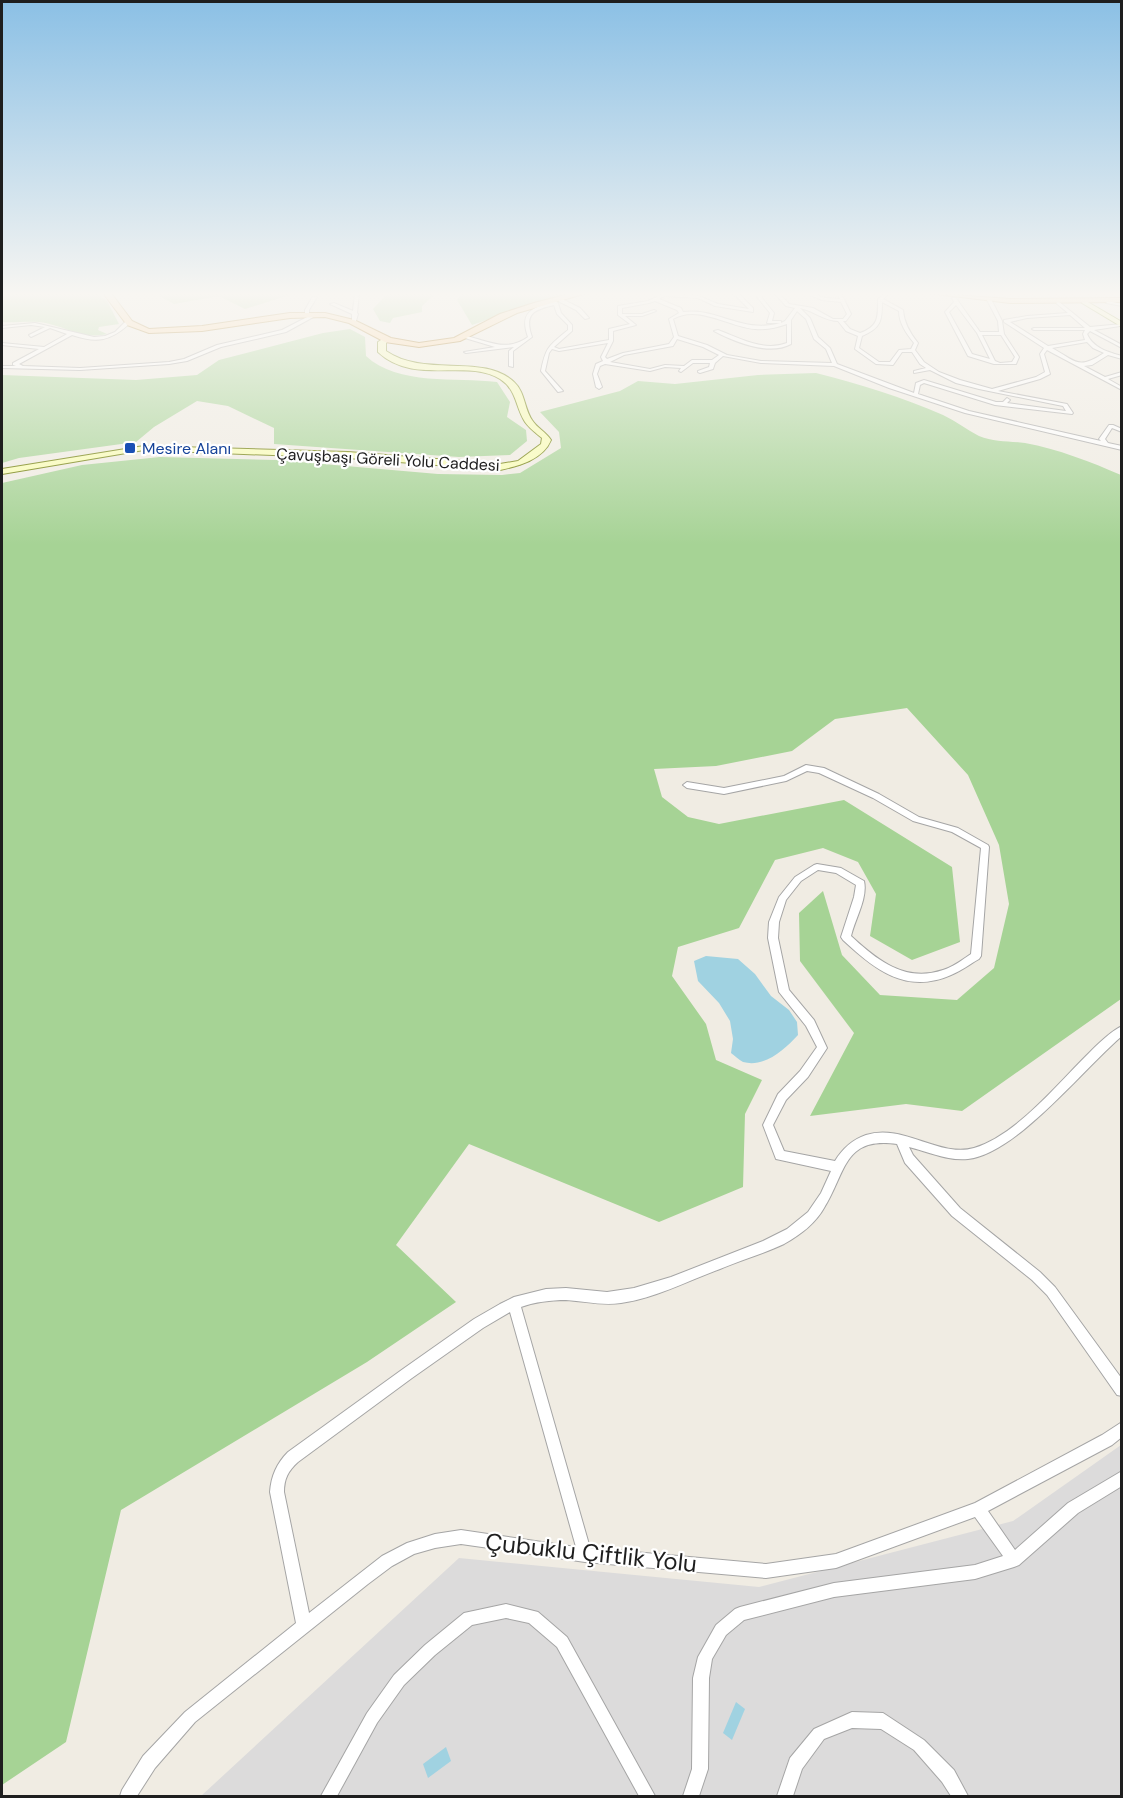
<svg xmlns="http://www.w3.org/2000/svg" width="1123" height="1798" viewBox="0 0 1123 1798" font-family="'DM Sans',sans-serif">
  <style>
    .residential { fill: #dcdbdb }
    .forest { fill: #a6d395 }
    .water { fill: #a0d2e1 }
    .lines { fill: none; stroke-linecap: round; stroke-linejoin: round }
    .street-casing { stroke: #a5a5a5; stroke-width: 2 }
    .secondary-casing { stroke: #6c7b00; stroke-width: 2 }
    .primary-casing { stroke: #996700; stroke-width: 2 }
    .street { fill: #fff; fill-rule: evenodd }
    .secondary { fill: #fafeb3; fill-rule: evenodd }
    .primary { fill: #ffd49a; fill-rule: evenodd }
    .transit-dot { fill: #1a4fb4; stroke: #fff; stroke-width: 2 }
    .labels { text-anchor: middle; stroke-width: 4.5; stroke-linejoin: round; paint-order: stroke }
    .far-transit-label { font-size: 16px; fill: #164399; stroke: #fff; text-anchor: start }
    .far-street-label { font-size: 16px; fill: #1e1e1e; stroke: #fff }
    .near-street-label { font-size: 24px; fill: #1e1e1e; stroke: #fff }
  </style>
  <rect width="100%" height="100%" fill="#f0ece3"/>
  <polygon class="residential" points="1121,1445 1121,1796 201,1796 459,1558 759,1587 1013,1521"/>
  <g class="forest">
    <path d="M2 293H96L107 301 119 324 99 327 98 330 107 334C80 340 65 325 39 322 26 321 13 323 2 322Z"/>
    <polygon points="154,293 296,293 245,309 219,296 174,304"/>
    <polygon points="388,293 436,293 422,306 422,312 393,318 390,323 380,321 373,309"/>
    <polygon points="462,293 583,293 526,306 472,325 457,300"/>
    <path d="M350 329 365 337 366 356C398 386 456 377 497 382L510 402 507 417 526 430 527 441 510 455 459 457 274 444V428L228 406 197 401 154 427 136 442 19 458 2 463V375L136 380 197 375 219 360 323 333Z"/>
    <path d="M816 373C860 384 902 397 943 415 956 421 967 430 979 436 994 442 1009 441 1025 443 1058 449 1091 462 1121 475V999L962 1111 906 1104 810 1116 854 1033 800 961 799 913 823 891 842 955 880 995 957 1000 994 968 1009 904 999 845 968 775 907 708 835 719 792 751 716 766 654 769 662 797 688 817 719 824 844 800 952 867 960 942 912 960 870 936 876 894 858 862 823 848 775 860 739 928 678 947 672 976 706 1024 716 1060 762 1080 745 1114 743 1187 659 1222 469 1144 396 1245 456 1302 367 1362 121 1510 66 1742 2 1785V483L82 465 160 457 277 460 438 474 502 475 520 473 561 448 559 432 540 412 620 391 638 381 675 384 758 375Z"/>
  </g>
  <g class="water">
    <path d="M706 956 738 959 755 974 771 996 789 1010 797 1022 798 1035C785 1049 765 1068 743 1062 739 1060 734 1055 731 1053L733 1039 730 1021 719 1003 698 981 694 961Z"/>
    <polygon points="736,1702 745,1709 732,1740 723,1733"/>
    <polygon points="446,1747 451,1761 428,1778 423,1764"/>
  </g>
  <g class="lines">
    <g class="street-casing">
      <g id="street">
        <polygon points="355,293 359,293 357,313 358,314 356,321 354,322 352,321 352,314 330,304 334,303 353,311"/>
        <path d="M733 293H738L753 308V312L715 306 698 298 664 296 659 299 681 308 683 312C716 307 743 334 780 323H767L770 313 754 293H758L774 313 772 321H781V323L785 321 795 308 786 306 774 293H779L789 304 813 308 833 319H843L847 314 841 302 822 300 806 293H812L825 298 840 299 837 293H841L851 314 846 321H843L850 329 860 333C879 326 878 317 878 299L884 293H889L883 299 903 310C904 323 910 333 918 343L915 350 924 362 939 372 960 380 992 389 1036 377 1045 372 1040 354 1044 348 1004 322V320L1027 316 1068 313 1056 303 1058 301 1090 327 1122 324 1120 326 1094 330 1122 345V348L1090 331 1087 334C1093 348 1108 352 1122 356V359L1108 355 1092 365 1084 366 1105 377 1122 372V375L1108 379 1122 387V390L1047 350 1044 354 1050 374 1040 379 998 391 1067 404 1073 413 1072 414 995 405 924 383 920 385 918 394 969 411 1101 441 1099 439 1109 425H1113L1122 429V432L1112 428 1105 439 1108 443 1122 446V450L965 413 889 388 834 366 761 363 723 356 715 363 713 369 700 373 698 372V371L709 367 710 363H693L681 372 679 371 681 368 665 367 650 371 605 364 600 366 597 374 602 387 599 389 596 387 593 374 596 364 603 361 601 357 608 343 559 351 552 349 549 353 545 371 563 391 558 392 541 371C546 346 549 346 568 330V325L557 314 554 305C533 310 524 314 532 337L513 351V367L509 366V351L514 347 466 353 464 352 495 347 465 338 467 336C490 342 507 352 528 337 519 312 532 308 553 302L552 300 554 299 558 303 561 313 572 325V331L554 347 559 349 609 340V329L630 324 618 315V306L648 301 663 294H682L699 296 718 304 749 309ZM655 301 677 310 679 313 669 319 674 337 669 344 623 353 607 359 605 357 613 341V331L636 325 625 316H642L656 311 654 310 642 314H622V308L649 303ZM882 302 899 311C899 323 906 333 914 343L911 349 899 350 890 362H879L859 348 862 336C881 328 882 321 882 302ZM800 308C814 311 825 321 838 321L846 331 858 336 855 349 876 364 893 365 902 352H912L920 364 926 368 914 371V373L930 370 956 383 979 389 1063 406 1066 411 1007 403 1010 400 1007 398 1003 402H996L924 380 916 383 914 393 837 364 830 348 818 337 810 318ZM797 311 806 319 814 339 826 349 832 363 761 361 727 355 707 345 678 336 673 319C698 304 729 327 755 329 766 330 776 328 787 324V343C763 352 740 338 718 330L714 331C735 342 769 356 791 344V320ZM1070 315 1085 328H1034L1032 329 1034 330H1085L1083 334 1085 340 1048 346 1010 322 1027 318ZM677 339 703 347 719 355 712 360H692L684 366 665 365 650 369 610 362 624 355 673 346ZM1087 342 1093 348 1104 353C1078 370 1077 362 1052 348Z"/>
        <polygon points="313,296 317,297 309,310 309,315 305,316 305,310"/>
        <polygon points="556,298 560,298 580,308 589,318 585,319 576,310 556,300"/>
        <path d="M952 298H956L980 332H999L998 321 987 300 991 299 1002 321 1004 334 1019 357 1016 364H994L968 356 945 312 954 302ZM956 305 977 333 990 359 972 354 949 312ZM982 335H1001L1015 357 1012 362 1000 363 995 361Z"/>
        <polygon points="1108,301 1122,304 1122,306 1106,303"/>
        <path d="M313 314 317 315 286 332 221 347 187 361 169 364 80 370 2 368V366H16L13 365V363L39 349 2 345V343L44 347 67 334 50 328 31 337 29 335 45 327 31 325 2 328V326L35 323 94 337 105 336 115 332 125 322H129V324C109 342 96 343 72 335L19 364 23 366 80 368 169 362 184 359 217 345 282 330Z"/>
        <path d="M806 765 824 768 879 794 919 817 958 828 988 845 989 847 981 956 979 959C970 964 961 971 951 975 906 995 874 969 843 940L841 937 854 897 856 885 836 873 818 870 801 881 786 900 779 922 778 938 789 990 814 1020 827 1048 808 1077 786 1100 773 1125 784 1151 835 1161C843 1148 852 1140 866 1135 903 1123 939 1158 974 1148 1017 1135 1058 1083 1090 1052 1099 1043 1110 1032 1122 1026V1036C1083 1069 1016 1154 968 1159 948 1161 928 1152 909 1147L913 1155 960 1208 1040 1272 1055 1287 1122 1379V1396L1117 1395 1047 1295 1032 1280 952 1216 905 1163 897 1144C843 1136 846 1173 824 1208 815 1224 800 1235 784 1244 763 1254 741 1260 720 1269 687 1281 656 1298 621 1303 602 1306 584 1301 566 1300 551 1300 535 1302 521 1307L590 1548 766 1564 836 1554 975 1503 1102 1435 1122 1422V1437L1112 1445 988 1511 1015 1550 1068 1503 1122 1471V1486L1078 1513 1019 1565 1014 1567 975 1579 834 1597 744 1620 726 1635 712 1659 709 1678 708 1769 699 1796H683L692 1769 693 1678 698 1657 716 1625 735 1609 740 1607 834 1583 975 1565 1003 1556 975 1517 836 1568 766 1578 585 1562 461 1544 435 1548 414 1554 392 1566 368 1584 195 1722 155 1768 137 1796H120L122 1790 143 1756 185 1712 296 1623 270 1492C271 1476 277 1463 288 1452L403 1369 474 1319 500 1304 514 1297 546 1289 566 1288 607 1292 634 1288 671 1277 763 1241 787 1229 808 1212 821 1193 831 1171 776 1159 763 1125 778 1094 800 1071 817 1047 806 1026 779 992 768 938 769 922 779 897 795 877 814 865 817 864 841 868 864 881C868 898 855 919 851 936 877 960 905 983 943 970 953 967 962 960 971 954L981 848 952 832 913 821 873 798 819 773 807 771 786 781 724 794 687 788 683 785 687 782 724 788 784 776ZM510 1312 576 1547 461 1530 435 1534 407 1543 382 1556 309 1613 284 1492C284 1479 288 1471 298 1462L412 1378 483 1328Z"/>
        <polygon points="506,1604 538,1612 567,1637 655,1796 639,1796 557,1647 529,1623 506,1618 472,1625 435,1655 404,1685 377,1723 337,1796 321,1796 367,1713 394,1675 425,1645 464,1613"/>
        <polygon points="852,1712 883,1713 924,1740 954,1770 968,1796 951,1796 942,1782 914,1750 881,1729 852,1728 824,1739 802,1769 793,1796 777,1796 790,1758 814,1729"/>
      </g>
    </g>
    <g class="secondary-casing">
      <g id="secondary">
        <polygon points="1082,301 1086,301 1122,322 1122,327 1082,303"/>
        <path d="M384 338 390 339 386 343V351C425 378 484 353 514 382 525 392 524 408 532 420 537 428 546 432 551 440 543 460 518 466 500 470L348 458 144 450 2 474V469L144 446 348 452 500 464 518 461 541 444 542 438C536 433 530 429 525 422 515 406 517 390 500 379 467 358 414 386 378 352V342Z"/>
      </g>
    </g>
    <g class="primary-casing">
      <g id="primary">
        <polygon points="103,293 111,293 132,321 149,329 202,326 290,313 325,313 354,320 391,338 419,343 454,338 500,314 534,303 573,293 587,293 517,313 460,341 419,347 385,342 349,323 325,317 290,318 202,331 149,333 127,325"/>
        <polygon points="928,293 1010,299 1122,298 1122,302 1010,303"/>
      </g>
    </g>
    <use href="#street" class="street"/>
    <use href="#secondary" class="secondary"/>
    <use href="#primary" class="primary"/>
  </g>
  <linearGradient id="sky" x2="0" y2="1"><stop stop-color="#8bc0e5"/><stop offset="0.54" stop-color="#f8f6f2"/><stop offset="1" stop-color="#f8f6f2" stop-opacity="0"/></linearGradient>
  <rect width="1123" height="545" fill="url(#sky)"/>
  <rect class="transit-dot" x="124" y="442" width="12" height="12" rx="3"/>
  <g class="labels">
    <g class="far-transit-label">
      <text x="142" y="454">Mesire Alanı</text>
    </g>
    <g class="far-street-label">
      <text transform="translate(388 459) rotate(3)" y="6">Çavuşbaşı Göreli Yolu Caddesi</text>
    </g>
    <g class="near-street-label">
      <text transform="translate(591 1553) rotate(6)" y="8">Çubuklu Çiftlik Yolu</text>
    </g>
  </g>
  <rect width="1123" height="1798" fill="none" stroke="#1e1e1e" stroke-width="6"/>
</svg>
